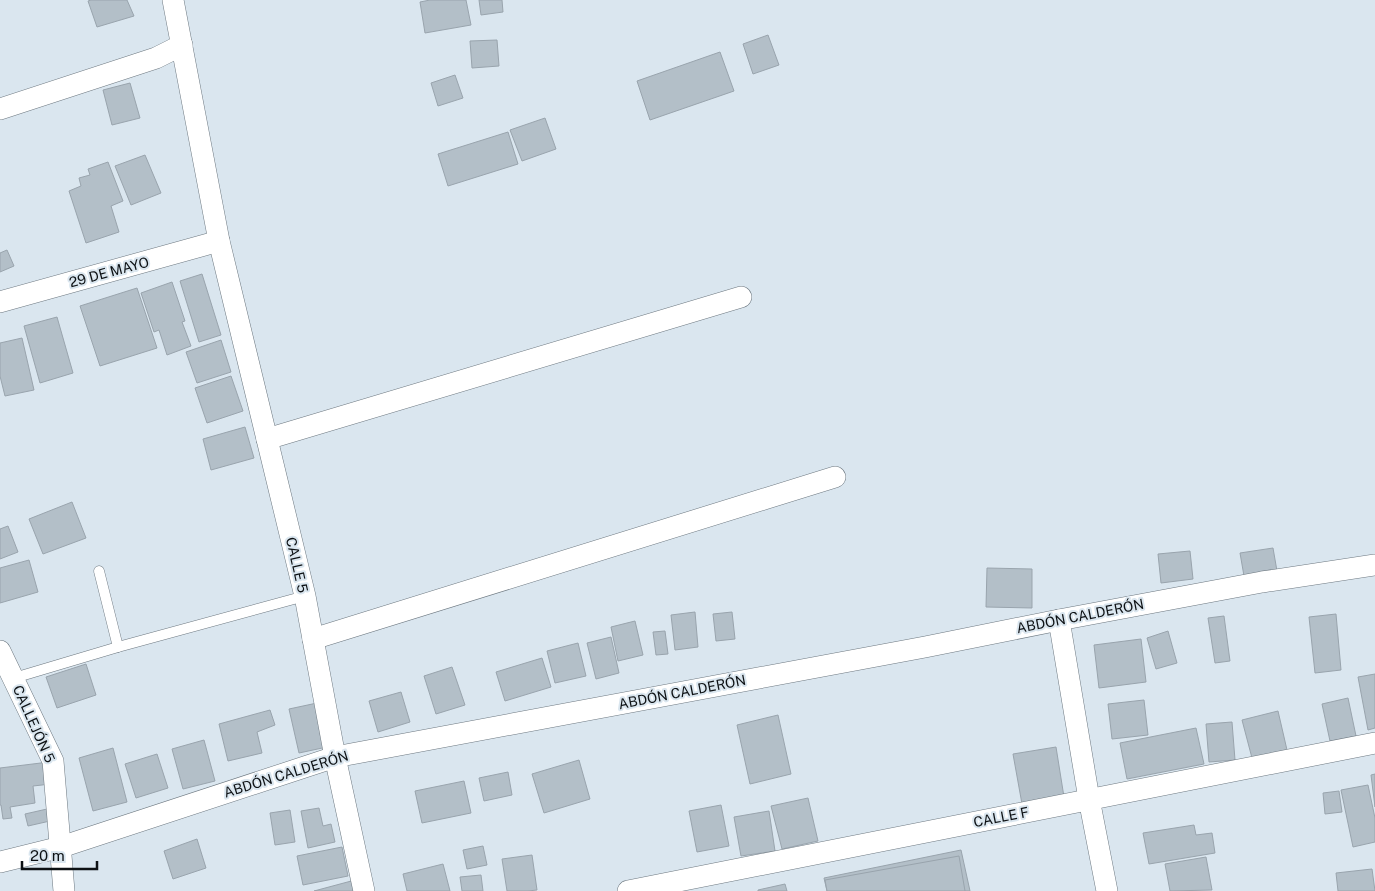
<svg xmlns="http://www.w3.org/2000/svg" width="1375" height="891" viewBox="0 0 1375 891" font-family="'Public Sans',sans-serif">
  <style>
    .building { fill: #b3bfc8; stroke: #99a4ad }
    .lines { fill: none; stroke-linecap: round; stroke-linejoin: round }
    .lane-casing { stroke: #6d7880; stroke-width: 11 }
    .street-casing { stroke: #6d7880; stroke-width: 22 }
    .lane { stroke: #fff; stroke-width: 10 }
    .street { stroke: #fff; stroke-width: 21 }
    .labels { text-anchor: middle; stroke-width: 4; stroke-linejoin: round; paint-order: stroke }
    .street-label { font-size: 14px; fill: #0d1114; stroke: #dae6ef }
  </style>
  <rect width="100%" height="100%" fill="#dae6ef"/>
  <g class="building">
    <polygon points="91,0 127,0 134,16 97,27 88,1"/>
    <polygon points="430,0 466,0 471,25 425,33 420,2"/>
    <polygon points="479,0 502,0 503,12 481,15"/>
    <polygon points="768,35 779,65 753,74 743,44"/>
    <polygon points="497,40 499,66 472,68 470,41"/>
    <polygon points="720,52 734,91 650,120 637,81"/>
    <polygon points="455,75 463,98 438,106 431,83"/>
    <polygon points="130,83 140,118 112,125 103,90"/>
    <polygon points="545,118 556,149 522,161 510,130"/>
    <polygon points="508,132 518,164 448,186 438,154"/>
    <polygon points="145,155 161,193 131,205 115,166"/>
    <polygon points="108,162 123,201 111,206 119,232 86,243 69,191 81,186 79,178 90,175 88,169"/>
    <polygon points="7,250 14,266 0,272 0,253"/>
    <polygon points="202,274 221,335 199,342 180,281"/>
    <polygon points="172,282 185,321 182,322 191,346 167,355 159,330 154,332 141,293"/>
    <polygon points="137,288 157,348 100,366 80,306"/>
    <polygon points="57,317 73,373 40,383 24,326"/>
    <polygon points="22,338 34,390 5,396 0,376 0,343"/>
    <polygon points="221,340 231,372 197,383 186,352"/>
    <polygon points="231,376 243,411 207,423 195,388"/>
    <polygon points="245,427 254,458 211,470 203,439"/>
    <polygon points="72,502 86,538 43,554 29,519"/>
    <polygon points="8,526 18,552 0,559 0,529"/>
    <polygon points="1273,548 1277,571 1244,576 1240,553"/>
    <polygon points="1190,551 1193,579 1161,583 1158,554"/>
    <polygon points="29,560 38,592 0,603 0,568"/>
    <polygon points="987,568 1032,569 1032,608 986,607"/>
    <polygon points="695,612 698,647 675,650 671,615"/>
    <polygon points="732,612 735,639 716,641 713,614"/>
    <polygon points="1336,614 1341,670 1315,673 1309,617"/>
    <polygon points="1224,616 1230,661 1215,663 1208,618"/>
    <polygon points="635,621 643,655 618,661 611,627"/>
    <polygon points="665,631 668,654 656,655 653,632"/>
    <polygon points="1168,631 1177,663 1156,669 1147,638"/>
    <polygon points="611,637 619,673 596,679 587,643"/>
    <polygon points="1141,639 1146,682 1099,688 1094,645"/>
    <polygon points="578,643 586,676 555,683 547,651"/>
    <polygon points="542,658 551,687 505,701 496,672"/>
    <polygon points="86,664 96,695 57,708 46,677"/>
    <polygon points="452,667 465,705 436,714 424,676"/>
    <polygon points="1375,674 1375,728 1368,730 1358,677"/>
    <polygon points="401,692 410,722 378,732 369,701"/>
    <polygon points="1348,698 1356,736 1330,741 1322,704"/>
    <polygon points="1144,700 1148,735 1112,739 1108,704"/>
    <polygon points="317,703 327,747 299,753 289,709"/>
    <polygon points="270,710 275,725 257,732 262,753 228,761 219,724"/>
    <polygon points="1278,711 1287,750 1252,758 1242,720"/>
    <polygon points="778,715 791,774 750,784 737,725"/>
    <polygon points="1232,722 1235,760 1209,762 1206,724"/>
    <polygon points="1196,728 1204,764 1127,779 1120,743"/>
    <polygon points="204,740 215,781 183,789 172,749"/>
    <polygon points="1056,747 1064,797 1022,804 1013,754"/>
    <polygon points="113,748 127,802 93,811 79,758"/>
    <polygon points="157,754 168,788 136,798 125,764"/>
    <polygon points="579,760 590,799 544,813 532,774"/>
    <polygon points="49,762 51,784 33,786 35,803 10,807 12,818 3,819 1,805 0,805 0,768"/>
    <polygon points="508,772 512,795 484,801 479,778"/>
    <polygon points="1375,774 1375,807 1371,775"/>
    <polygon points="464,781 471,813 422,823 415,791"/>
    <polygon points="1368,785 1375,818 1375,842 1353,847 1341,790"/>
    <polygon points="1339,791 1342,812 1325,814 1323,793"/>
    <polygon points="808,798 818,841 782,849 771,806"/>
    <polygon points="721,805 729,846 697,852 689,811"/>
    <polygon points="319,808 323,826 331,824 335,842 308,848 301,811"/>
    <polygon points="47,809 50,821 28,826 25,814"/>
    <polygon points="290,810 295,842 275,845 270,813"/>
    <polygon points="769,811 775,851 741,856 734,817"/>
    <polygon points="1194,825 1196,835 1212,833 1215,853 1149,864 1143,833"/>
    <polygon points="197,839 206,868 173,879 164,851"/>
    <polygon points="483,846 487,865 467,869 463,850"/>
    <polygon points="342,847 348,876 303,885 297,856"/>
    <polygon points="961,850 970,891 827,891 824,878"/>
    <polygon points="532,855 537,890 528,891 507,891 502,859"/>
    <polygon points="959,856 965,891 827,891 825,880"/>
    <polygon points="1206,857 1212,890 1170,891 1165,864"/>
    <polygon points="443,864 450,891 407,891 403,874"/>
    <polygon points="1372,869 1375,891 1338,891 1336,873"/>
    <polygon points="481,875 483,891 462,891 460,877"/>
    <polygon points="355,880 356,891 314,891"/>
    <polygon points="785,884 787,891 758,891 758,890"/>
  </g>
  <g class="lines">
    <g class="lane-casing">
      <g id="lane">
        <polyline points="99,571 118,647"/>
        <polyline points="14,678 118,647 305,596"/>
      </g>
    </g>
    <g class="street-casing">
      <g id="street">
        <polyline points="173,0 219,241 305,596 335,757 364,891"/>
        <polyline points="0,109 156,58 182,45"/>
        <polyline points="0,302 219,241"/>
        <polyline points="267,439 741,297"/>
        <polyline points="1059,620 1089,799 1107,891"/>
        <polyline points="313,639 835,477"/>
        <polyline points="0,651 53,761 64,891"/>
        <polyline points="0,862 61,847 335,757 925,647 1059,620 1262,582 1375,565"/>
        <polyline points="628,891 1375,743"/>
      </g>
    </g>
    <use href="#lane" class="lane"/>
    <use href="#street" class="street"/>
  </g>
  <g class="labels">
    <g class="street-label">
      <text transform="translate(109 272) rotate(-15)" y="5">29 DE MAYO</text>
      <text transform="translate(297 565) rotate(77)" y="5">CALLE 5</text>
      <text transform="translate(1080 616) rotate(-11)" y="5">ABDÓN CALDERÓN</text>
      <text transform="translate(682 692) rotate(-11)" y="5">ABDÓN CALDERÓN</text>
      <text transform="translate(34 724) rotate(66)" y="5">CALLEJÓN 5</text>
      <text transform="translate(286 774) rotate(-17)" y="5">ABDÓN CALDERÓN</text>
      <text transform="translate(1001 817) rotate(-11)" y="5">CALLE F</text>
    </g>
  </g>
  <path d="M22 861v8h75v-8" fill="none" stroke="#0d1114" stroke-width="2.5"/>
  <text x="30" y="861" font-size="15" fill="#0d1114" stroke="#dae6ef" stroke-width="4" paint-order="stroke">20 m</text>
</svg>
